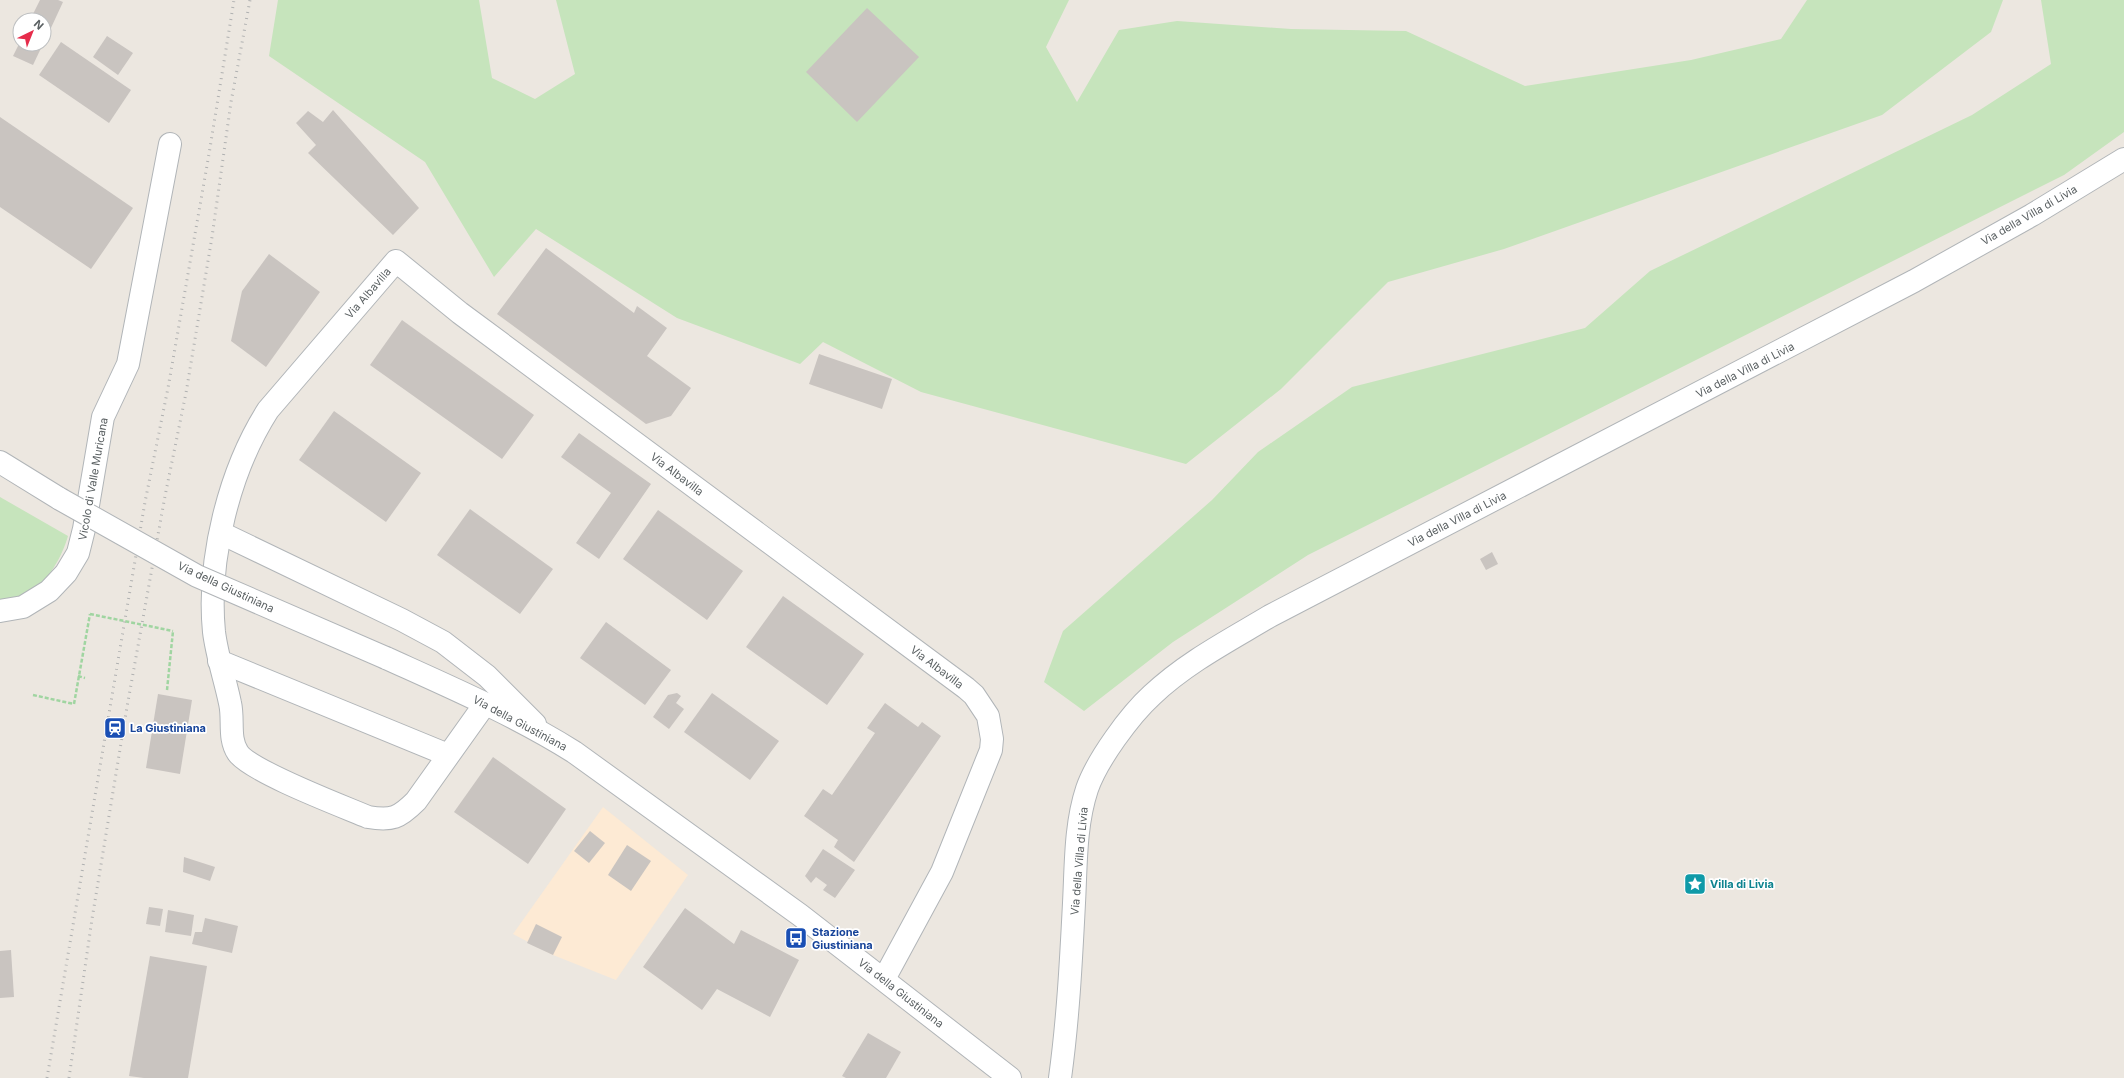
<svg xmlns="http://www.w3.org/2000/svg" width="2124" height="1078" viewBox="0 0 2124 1078" font-family="Inter,sans-serif">
  <style>
    .commercial { fill: #fdead4 }
    .green { fill: #c6e4bc }
    .building { fill: #c9c4c0 }
    .lines { fill: none; stroke-linecap: round; stroke-linejoin: round }
    .minor-casing { stroke: #b1b5b8; stroke-width: 24 }
    .path { stroke: #a0d5a1; stroke-width: 2.5; stroke-dasharray: 4 2; stroke-linecap: butt }
    .minor { stroke: #fff; stroke-width: 22 }
    .rail { stroke: #b0b1b1; stroke-width: 3; stroke-dasharray: 1 5; stroke-linecap: butt }
    .minor-bridge-casing { stroke: #b1b5b8; stroke-width: 24; stroke-linecap: butt }
    .path-bridge { stroke: #a0d5a1; stroke-width: 2.5; stroke-dasharray: 4 2; stroke-linecap: butt }
    .minor-bridge { stroke: #fff; stroke-width: 22 }
    .labels { text-anchor: middle; stroke-width: 3.5; stroke-linejoin: round; paint-order: stroke }
    .street-label { font-size: 11px; fill: #595f61; stroke: #fff }
    .transit-label { font-size: 11px; font-weight: bold; fill: #164399; stroke: #fff; text-anchor: start }
    .culture-label { font-size: 11px; font-weight: bold; fill: #0d838f; stroke: #fff; text-anchor: start }
  </style>
  <rect width="100%" height="100%" fill="#ece7e0"/>
  <polygon class="commercial" points="603,807 688,875 616,980 553,955 513,934"/>
  <g class="green">
    <polygon points="278,0 479,0 492,78 535,99 575,74 556,0 1069,0 1046,47 1077,102 1119,30 1177,21 1291,29 1406,31 1525,86 1691,60 1781,39 1807,0 2003,0 1991,32 1882,115 1504,249 1388,282 1281,389 1186,464 921,392 823,342 800,364 677,318 536,229 494,277 425,162 269,56"/>
    <polygon points="2041,0 2124,0 2124,132 2064,175 1308,555 1173,642 1084,711 1044,682 1063,631 1212,500 1258,452 1352,387 1585,328 1650,271 1972,115 2051,64"/>
    <path d="M0 497 68 536C62 557 48 581 30 594 22 599 9 600 0 602Z"/>
  </g>
  <g class="building">
    <polygon points="40,0 58,0 63,2 44,43 44,20 30,20"/>
    <polygon points="867,8 919,57 857,122 806,72"/>
    <polygon points="107,36 133,53 118,75 93,57"/>
    <polygon points="61,42 131,90 109,123 39,75"/>
    <polygon points="19,44 43,44 33,65 13,56"/>
    <polygon points="333,110 419,208 393,235 308,153 316,145 296,123 308,111 323,122"/>
    <polygon points="0,117 133,208 91,269 0,207"/>
    <polygon points="546,248 634,313 637,306 667,328 647,356 691,388 671,416 646,424 497,314"/>
    <polygon points="269,254 320,292 266,367 231,341 242,291"/>
    <polygon points="402,320 534,415 502,459 370,365"/>
    <polygon points="819,354 892,379 882,409 809,384"/>
    <polygon points="334,411 421,473 386,522 299,460"/>
    <polygon points="579,433 651,484 599,559 576,543 611,493 561,457"/>
    <polygon points="470,509 553,569 520,614 437,555"/>
    <polygon points="658,510 743,571 707,620 623,559"/>
    <polygon points="1492,552 1498,564 1486,570 1480,559"/>
    <polygon points="783,596 864,654 827,705 746,647"/>
    <polygon points="606,622 671,670 645,705 580,658"/>
    <polygon points="677,693 681,696 676,703 684,709 669,729 653,717 668,695"/>
    <polygon points="712,693 779,741 750,780 684,732"/>
    <polygon points="158,694 192,700 180,774 146,768"/>
    <polygon points="885,703 918,727 922,722 941,736 854,862 834,847 838,840 804,816 823,789 832,795 875,733 867,728"/>
    <polygon points="493,757 566,809 528,864 454,812"/>
    <polygon points="590,831 605,843 589,863 574,851"/>
    <polygon points="627,845 651,861 631,891 608,875"/>
    <polygon points="823,849 855,870 835,898 823,890 827,885 816,877 811,883 805,876"/>
    <polygon points="184,857 215,867 210,881 183,872"/>
    <polygon points="149,907 163,909 160,926 146,924"/>
    <polygon points="685,908 734,944 741,930 799,960 770,1017 717,989 702,1010 643,967"/>
    <polygon points="168,910 194,915 191,936 165,932"/>
    <polygon points="205,918 238,926 232,953 192,944 195,932 202,932"/>
    <polygon points="536,924 562,937 553,955 527,943"/>
    <polygon points="11,950 14,997 0,998 0,951"/>
    <polygon points="150,956 207,966 188,1078 144,1078 129,1076"/>
    <polygon points="868,1033 901,1052 886,1078 846,1078 842,1076"/>
  </g>
  <g class="lines">
    <g class="minor-casing">
      <g id="minor">
        <polyline points="0,462 60,499"/>
        <polyline points="221,533 402,620 443,642 487,676 535,724"/>
        <polyline points="0,611 23,607 49,591 66,573 78,553 84,529 103,417 128,364 170,144"/>
        <path d="M386 658C450 687 515 715 574 752L800 915 1010 1078"/>
        <polyline points="219,661 448,755"/>
        <path d="M485 704 416 801C399 818 392 821 368 817 342 806 252 772 238 753 228 738 234 720 230 703 225 679 217 656 214 632 207 560 229 471 268 410L396 261 460 313 966 688 974 695 988 716 992 739 991 750 942 872 884 979"/>
        <path d="M1060 1078C1068 1020 1071 962 1074 903 1076 866 1075 825 1087 789 1097 760 1130 715 1152 695 1187 662 1230 640 1270 616L1914 281 2032 215 2124 159"/>
      </g>
    </g>
    <g class="path">
      <polyline points="78,676 85,678"/>
      <polyline points="167,690 173,631"/>
      <polyline points="33,695 74,704 90,614"/>
    </g>
    <use href="#minor" class="minor"/>
    <g class="rail">
      <polyline points="47,1078 145,502 168,388 209,154 234,0"/>
      <polyline points="69,1078 92,919 127,707 165,496 186,393 212,237 231,102 250,0"/>
    </g>
    <g class="minor-bridge-casing">
      <polyline id="minor-bridge" points="60,499 197,576 386,658"/>
    </g>
    <polyline class="path-bridge" points="90,614 173,631"/>
    <use href="#minor-bridge" class="minor-bridge"/>
  </g>
  <defs>
    <g id="station-square" transform="scale(1.15)"><rect x="-9" y="-9" width="18" height="18" rx="4" fill="#1a4fb4" stroke="#fff"/><path d="M-3-6H3Q5-6 5-4V2Q5 4 3 4L4.5 6H3L1.5 4h-3L-3 6H-4.5L-3 4Q-5 4-5 2V-4Q-5-6-3-6ZM-3.5-4v3h7v-3ZM-3.5 1v1.5H-2V1ZM2 1v1.5H3.5V1Z" fill="#fff"/></g>
    <g id="sight-square" transform="scale(1.15)"><rect x="-9" y="-9" width="18" height="18" rx="4" fill="#0f9aa8" stroke="#fff"/><path d="M0-6L1.8-2.2L6-1.7L2.9 1.2L3.7 5.4L0 3.3L-3.7 5.4L-2.9 1.2L-6-1.7L-1.8-2.2Z" fill="#fff"/></g>
    <g id="bus-square" transform="scale(1.15)"><rect x="-9" y="-9" width="18" height="18" rx="4" fill="#1a4fb4" stroke="#fff"/><path d="M-5-6H5V4H4V6H2V4H-2V6H-4V4H-5ZM-3.5-4V0h7V-4ZM-3.5 1.2v1.5H-2V1.2ZM2 1.2v1.5H3.5V1.2Z" fill="#fff"/></g>
  </defs>
  <g fill-rule="evenodd">
    <use href="#station-square" x="115" y="728"/>
    <use href="#sight-square" x="1695" y="884"/>
    <use href="#bus-square" x="796" y="938"/>
  </g>
  <g class="labels">
    <g class="street-label">
      <text transform="translate(2029 215) rotate(-30)" y="4">Via della Villa di Livia</text>
      <text transform="translate(368 293) rotate(-49)" y="4">Via Albavilla</text>
      <text transform="translate(1745 370) rotate(-27)" y="4">Via della Villa di Livia</text>
      <text transform="translate(677 474) rotate(37)" y="4">Via Albavilla</text>
      <text transform="translate(93 479) rotate(-80)" y="4">Vicolo di Valle Muricana</text>
      <text transform="translate(1457 519) rotate(-27)" y="4">Via della Villa di Livia</text>
      <text transform="translate(226 587) rotate(25)" y="4">Via della Giustiniana</text>
      <text transform="translate(937 667) rotate(37)" y="4">Via Albavilla</text>
      <text transform="translate(520 723) rotate(28)" y="4">Via della Giustiniana</text>
      <text transform="translate(1079 861) rotate(-85)" y="4">Via della Villa di Livia</text>
      <text transform="translate(901 993) rotate(38)" y="4">Via della Giustiniana</text>
    </g>
    <g class="transit-label">
      <text x="130" y="732">La Giustiniana</text>
      <text x="812" y="936">Stazione<tspan x="812" dy="13">Giustiniana</tspan></text>
    </g>
    <g class="culture-label">
      <text x="1710" y="888">Villa di Livia</text>
    </g>
  </g>
  <g transform="translate(32 32) rotate(43)"><circle r="19" fill="#ffffff" stroke="#bdbfc0"/>
  <path d="M0-3L7 15L0 10L-7 15Z" fill="#e62c4b"/>
  <text y="-6" font-size="11" font-weight="bold" text-anchor="middle" fill="#595f61">N</text>
  </g>
</svg>
